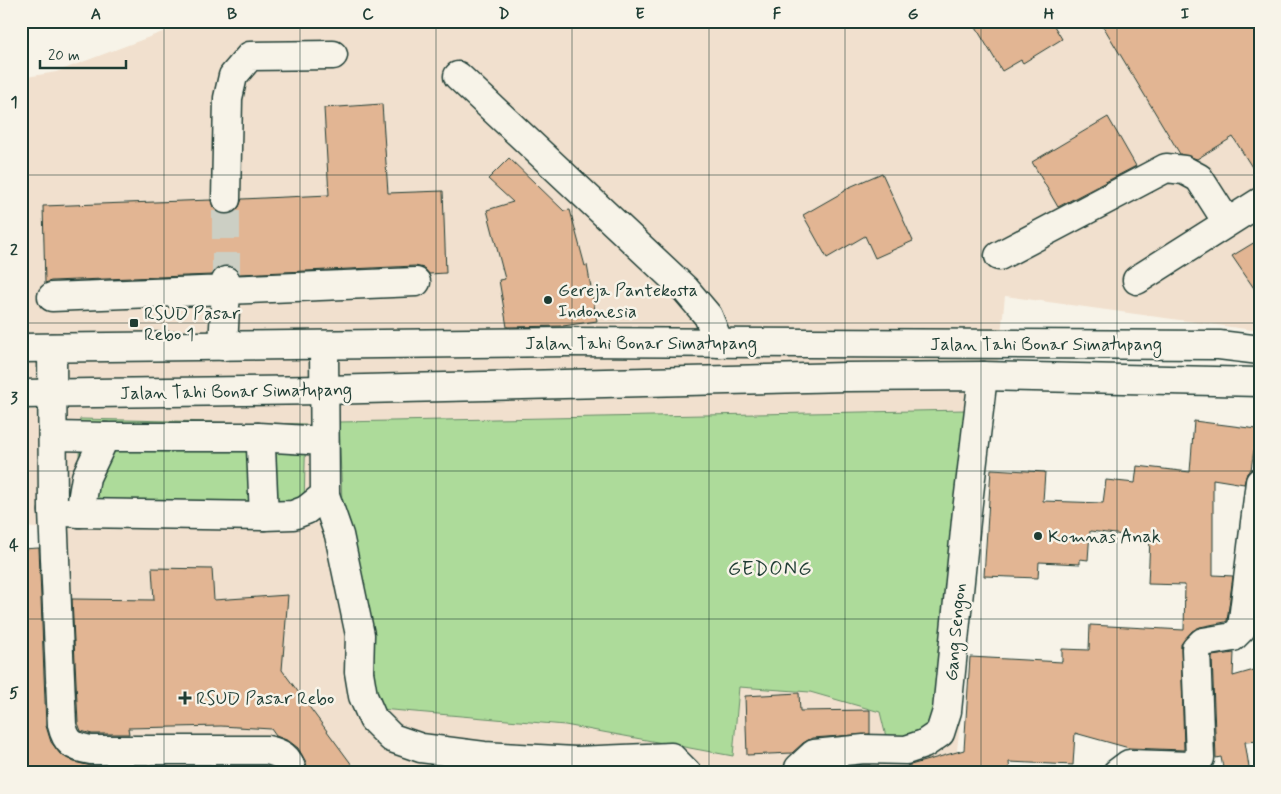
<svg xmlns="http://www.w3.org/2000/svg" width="1281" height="794" viewBox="0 0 1281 794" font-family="Mynerve,sans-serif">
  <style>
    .built { fill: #f1e0ce }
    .green { fill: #addb9a; stroke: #668c67 }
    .building { fill: #e2b593; stroke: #1f3d34 }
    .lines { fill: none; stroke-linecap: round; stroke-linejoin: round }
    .minor-tunnel { stroke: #cccfc4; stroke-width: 28; stroke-dasharray: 28 14; stroke-linecap: butt }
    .minor-casing { stroke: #1f3d34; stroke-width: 31 }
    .highway-casing { stroke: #1f3d34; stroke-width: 31 }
    .minor { stroke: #f7f3e8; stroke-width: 28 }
    .highway { stroke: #f7f3e8; stroke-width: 28 }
    .grid { fill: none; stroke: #1f3d34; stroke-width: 1; stroke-opacity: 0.55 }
    .poi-dot { fill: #1f3d34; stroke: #f7f3e8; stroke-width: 2 }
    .labels { text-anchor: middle; stroke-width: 5; stroke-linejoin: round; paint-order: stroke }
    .poi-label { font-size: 18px; fill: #1f3d34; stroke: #f7f3e8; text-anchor: start }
    .street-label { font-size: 18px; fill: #1f3d34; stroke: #f7f3e8 }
    .quarter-label { font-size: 20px; letter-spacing: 1px; fill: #1f3d34; stroke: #f7f3e8 }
    .neatline { fill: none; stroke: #1f3d34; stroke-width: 2 }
    .grid-label { font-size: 16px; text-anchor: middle; font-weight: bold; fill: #1f3d34 }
  </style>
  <rect width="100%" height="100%" fill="#f7f3e8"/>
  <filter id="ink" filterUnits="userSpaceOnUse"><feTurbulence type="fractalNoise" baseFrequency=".02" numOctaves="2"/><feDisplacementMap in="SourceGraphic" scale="10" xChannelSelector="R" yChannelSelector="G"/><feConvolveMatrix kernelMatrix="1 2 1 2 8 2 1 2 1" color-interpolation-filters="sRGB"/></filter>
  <g filter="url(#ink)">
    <polygon class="built" points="192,21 1260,21 1260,331 1005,296 956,760 861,773 44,773 52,529 21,527 21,78 56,72"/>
    <g class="green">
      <polygon points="966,410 931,740 887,741 880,712 810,692 739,687 733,756 565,725 380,709 347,637 339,422"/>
      <polygon points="80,419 306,424 304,505 78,500"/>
    </g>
    <g class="building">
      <polygon points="972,21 1051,21 1062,39 1023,63 1021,60 1002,71"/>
      <polygon points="1100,21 1260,21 1260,180 1233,137 1197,159 1180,154"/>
      <polygon points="382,104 388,193 443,191 446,273 429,274 424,268 415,266 240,274 234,268 226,265 218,268 212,275 51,281 45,283 43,206 211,200 213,207 218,212 226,215 233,213 239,207 242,199 329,195 324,108"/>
      <polygon points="1108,117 1136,166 1058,207 1032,162"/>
      <polygon points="509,158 564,211 570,210 585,266 587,265 597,321 563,326 507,327 499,280 505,279 487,210 513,202 488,179"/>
      <polygon points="882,173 913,241 875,258 865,236 827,258 803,215 845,191 845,189"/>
      <polygon points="1260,239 1260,297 1232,256"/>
      <polygon points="1194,421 1257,429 1251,470 1247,473 1244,484 1213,479 1213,575 1233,576 1227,621 1225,622 1200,627 1192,631 1181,644 1184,750 1129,748 1075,733 1073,765 1009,762 1010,773 908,773 907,766 964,750 970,657 1062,662 1062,649 1089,650 1090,625 1184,630 1185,585 1148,584 1150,538 1090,531 1088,560 1080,559 1080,564 1039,562 1038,578 984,576 991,469 1045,472 1043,501 1103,503 1106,480 1135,483 1137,466 1190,472"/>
      <polygon points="39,548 46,726 51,742 60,754 74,762 91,766 131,766 131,773 21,773 21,549"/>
      <polygon points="152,568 212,569 214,600 288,595 282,670 358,773 307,773 306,762 298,748 289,741 276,736 271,729 221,726 128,728 129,734 92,734 81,731 78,723 72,599 154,600"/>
      <polygon points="1234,653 1233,676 1254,670 1260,689 1260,741 1245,742 1250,773 1224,773 1221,757 1216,758 1212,656"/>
      <polygon points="799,693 800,711 870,710 870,734 812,738 803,743 792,753 747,755 745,696"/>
      <polygon points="865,765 870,765 870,773 818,773 821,769"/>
    </g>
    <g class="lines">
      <polyline class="minor-tunnel" points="226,281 226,199"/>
      <g class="minor-casing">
        <g id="minor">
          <polyline points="458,76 686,290 708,316 719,343"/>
          <polyline points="226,199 228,98 233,76 250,56 333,55"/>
          <polyline points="999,256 1166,168 1184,170 1199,178 1227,222"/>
          <polyline points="1137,280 1260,202"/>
          <polyline points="52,297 226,290 226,281"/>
          <polyline points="223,346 226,290 416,282"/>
          <polyline points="52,348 53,511 80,513 264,516 293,515 306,510 325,495 324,346"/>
          <polyline points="53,436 105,437"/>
          <polyline points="258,437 324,441"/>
          <polyline points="325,495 339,535 360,635 359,672 363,696 373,719 392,738 421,748 484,756 575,761 671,757 687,773"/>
          <path d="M53 511 62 725C66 743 73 747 91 750H267C281 753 290 757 292 773"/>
          <polyline points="80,513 86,477 105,437 258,437 261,448 264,516"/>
          <polyline points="799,773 799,768 814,754 864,749 906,750 924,744 940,733 947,711 967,511 983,376"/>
          <polyline points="1117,773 1129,764 1190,766 1200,758 1196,649 1203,642 1233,637 1242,628 1260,482"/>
        </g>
      </g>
      <g class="highway-casing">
        <g id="highway">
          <polyline points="21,348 568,342 1219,345 1260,350"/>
          <polyline points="21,394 324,390 846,377 983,376 1260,382"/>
        </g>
      </g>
      <use href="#minor" class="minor"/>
      <use href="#highway" class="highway"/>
    </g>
  </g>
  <path class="grid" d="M164 21V773M300 21V773M436 21V773M572 21V773M709 21V773M845 21V773M981 21V773M1117 21V773M21 175H1260M21 323H1260M21 471H1260M21 619H1260"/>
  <g class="poi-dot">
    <circle cx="548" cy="300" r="5"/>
    <rect x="129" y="318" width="10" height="10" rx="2.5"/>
    <circle cx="1038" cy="536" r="5"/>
    <path d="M182.5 690.5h5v5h5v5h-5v5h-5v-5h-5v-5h5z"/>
  </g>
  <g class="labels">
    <g class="poi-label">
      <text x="558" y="296">Gereja Pantekosta<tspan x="558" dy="21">Indonesia</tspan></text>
      <text x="144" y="319">RSUD Pasar<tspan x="144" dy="21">Rebo 1</tspan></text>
      <text x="1048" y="542">Komnas Anak</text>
      <text x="196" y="704">RSUD Pasar Rebo</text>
    </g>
    <g class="street-label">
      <text x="641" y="349">Jalan Tahi Bonar Simatupang</text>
      <text x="1046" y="350">Jalan Tahi Bonar Simatupang</text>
      <text transform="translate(236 391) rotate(-1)" y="6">Jalan Tahi Bonar Simatupang</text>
      <text transform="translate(955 632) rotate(-85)" y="6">Gang Sengon</text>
    </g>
    <g class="quarter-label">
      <text x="770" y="575">GEDONG</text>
    </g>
  </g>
  <rect width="1281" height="794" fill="none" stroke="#f7f3e8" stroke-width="55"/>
  <path d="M40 60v8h86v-8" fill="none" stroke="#1f3d34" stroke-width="2.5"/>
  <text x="48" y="60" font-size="15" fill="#1f3d34" stroke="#f7f3e8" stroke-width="4" paint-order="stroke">20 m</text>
  <rect x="28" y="28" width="1226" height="738" class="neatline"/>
  <g class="grid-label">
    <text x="96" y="19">A</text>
    <text x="232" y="19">B</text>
    <text x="368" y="19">C</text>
    <text x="504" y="19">D</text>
    <text x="640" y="19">E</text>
    <text x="777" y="19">F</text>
    <text x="913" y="19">G</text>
    <text x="1049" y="19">H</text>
    <text x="1185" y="19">I</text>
    <text x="14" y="107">1</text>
    <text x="14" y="255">2</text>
    <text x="14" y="403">3</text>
    <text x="14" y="550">4</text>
    <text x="14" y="698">5</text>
  </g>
</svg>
